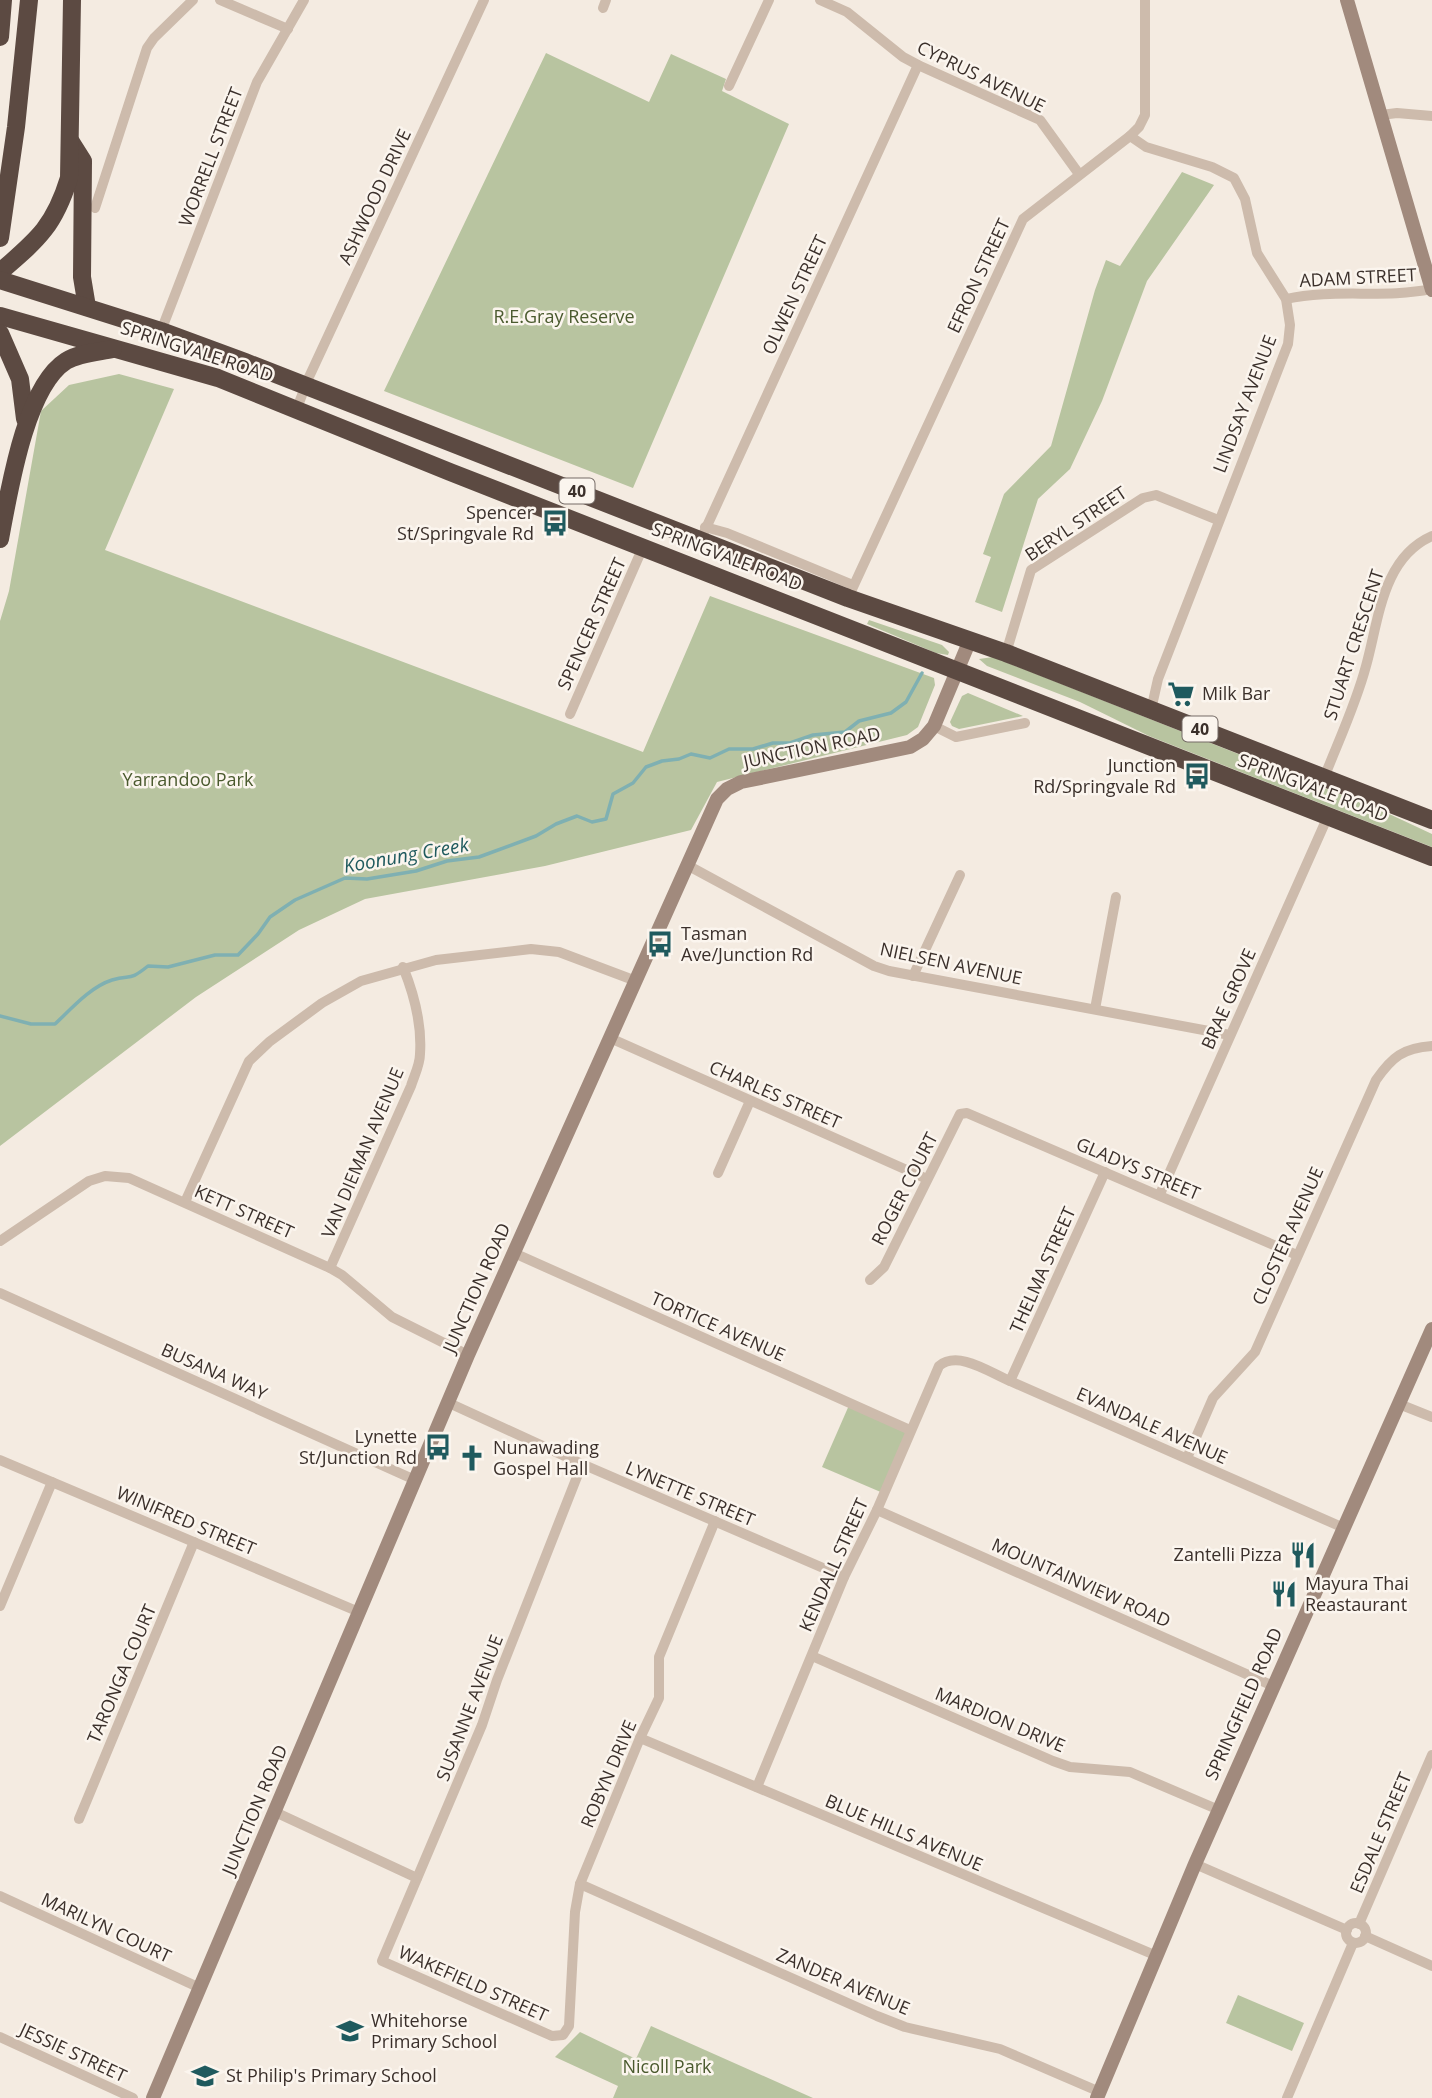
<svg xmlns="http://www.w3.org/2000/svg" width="1432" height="2098" viewBox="0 0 1432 2098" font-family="'Open Sans',sans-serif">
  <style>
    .green { fill: #b8c4a0 }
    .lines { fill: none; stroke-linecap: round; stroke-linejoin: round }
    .stream { stroke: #7fb0b2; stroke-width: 3.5 }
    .street { stroke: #cdbbac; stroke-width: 10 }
    .secondary { stroke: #a18a7d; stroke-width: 14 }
    .highway { stroke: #5c4a42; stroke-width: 18 }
    .labels { text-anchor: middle; stroke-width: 5; stroke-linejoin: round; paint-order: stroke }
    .shield { fill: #fbf5ee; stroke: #756b66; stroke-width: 2 }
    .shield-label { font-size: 16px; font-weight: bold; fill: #3b302b }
    .street-label { font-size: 18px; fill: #3b302b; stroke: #fbf5ee }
    .park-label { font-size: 18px; fill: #4a5a2e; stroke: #fbf5ee }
    .poi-label { font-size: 18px; fill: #3b302b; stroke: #fbf5ee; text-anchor: start }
    .water-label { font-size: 19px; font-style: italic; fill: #1f5a5e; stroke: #fbf5ee }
  </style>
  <rect width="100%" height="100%" fill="#f4ebe1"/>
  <g class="green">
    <polygon points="546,53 649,102 671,54 726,79 722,91 789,124 633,488 384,391"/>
    <polygon points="1182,172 1214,185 1147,281 1102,401 1070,469 1038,499 1002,612 975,602 991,557 983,554 1004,494 1051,446 1095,290 1106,260 1120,266"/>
    <polygon points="119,374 174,389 105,550 643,752 710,596 934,678 935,685 918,727 907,735 717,782 691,830 545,866 365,899 299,930 196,997 0,1146 0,621 9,591 41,411 69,385"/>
    <polygon points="869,620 942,645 949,652 948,655 936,653 867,624"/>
    <polygon points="993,657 1385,812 1432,834 1432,847 1149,736 1080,702 987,666 979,659"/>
    <polygon points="968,693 1023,716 959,729 952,726 950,722 962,696"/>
    <polygon points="850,1403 910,1430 883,1493 822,1467"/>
    <polygon points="1238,1995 1304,2023 1292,2051 1226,2023"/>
    <polygon points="651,2026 813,2098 613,2098 618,2086 555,2057 580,2032 636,2059"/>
  </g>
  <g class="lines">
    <path class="stream" d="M0 1016 31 1024H55C71 1009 90 987 112 980 132 974 128 982 148 966L168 967 215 955H238L258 934 270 917 295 900 345 878 367 879 416 871 447 861 479 857 536 836 556 824 577 816 592 822 606 819 613 794 633 783 646 767 662 761 679 759 691 754 710 758 729 749H753L773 743H790L813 735 845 732 859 721 891 713 906 702 922 673"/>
    <g class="street">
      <polyline points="220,0 288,29"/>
      <polyline points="820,0 847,12 903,57 918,65 1040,120 1079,174"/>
      <polyline points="603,8 606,0"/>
      <polyline points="729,86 769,0"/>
      <polyline points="1381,115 1397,113 1432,116"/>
      <polyline points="1130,136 1146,147 1212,167 1234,178 1245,199 1257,253 1286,299 1290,325 1288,344 1158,679 1151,710"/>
      <polyline points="95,208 147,48 154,38 193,0"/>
      <path d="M1286 299C1334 288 1384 299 1432 289"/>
      <polyline points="161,331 257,82 304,0"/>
      <polyline points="297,408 309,377 484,0"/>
      <polyline points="705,527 727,533 853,585"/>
      <polyline points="701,539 918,65"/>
      <polyline points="848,598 1023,219 1130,136 1139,127 1145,115 1145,0"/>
      <polyline points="1006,653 1031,570 1143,498 1156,495 1218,520"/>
      <polyline points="570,714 643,547"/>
      <polyline points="934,726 956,737 1025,723"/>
      <path d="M1324 778C1338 742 1356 704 1366 666 1379 620 1382 558 1432 536"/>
      <polyline points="687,865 874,966 889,971 1230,1035"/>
      <polyline points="913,976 960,875"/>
      <polyline points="1095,1009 1116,897"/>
      <polyline points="610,1038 927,1179"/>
      <polyline points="718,1173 750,1101"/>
      <polyline points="1160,1194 1328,816"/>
      <polyline points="185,1202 249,1061 269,1042 322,1003 361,981 436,960 531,949 559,952 636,981"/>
      <polyline points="0,1241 89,1181 105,1176 129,1178 330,1268 342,1275 392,1317 468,1355"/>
      <polyline points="514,1253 910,1430"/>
      <path d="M330 1268 411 1086C414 1076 420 1065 420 1054 422 1025 414 994 403 967"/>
      <polyline points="870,1280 884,1267 960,1114 967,1113 1297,1255"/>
      <polyline points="0,1293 415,1480"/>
      <polyline points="1010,1381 1105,1172"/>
      <polyline points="449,1403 582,1464 844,1577"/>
      <polyline points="1399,1404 1432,1417"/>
      <path d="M1187 1458 1213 1398 1255 1352 1376 1080C1392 1057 1403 1048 1432 1046"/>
      <polyline points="0,1460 359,1612"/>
      <polyline points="582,1464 497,1680 482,1725 382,1961 552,2036 563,2035 569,2026 575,1912 580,1884 640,1738 659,1698 659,1657 715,1521"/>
      <polyline points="877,1510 1273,1686"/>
      <polyline points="0,1606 52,1482"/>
      <polyline points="812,1656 1053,1761 1070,1767 1130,1772 1219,1810"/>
      <polyline points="640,1738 1157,1956"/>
      <path d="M757 1787 844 1577 877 1510 939 1366C958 1350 989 1372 1010 1381L1344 1528"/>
      <polyline points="275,1812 417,1878"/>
      <polyline points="79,1819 194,1542"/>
      <polyline points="1195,1864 1347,1930"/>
      <polyline points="580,1884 877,2016 905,2027 1000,2049 1100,2092"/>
      <polyline points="0,1896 200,1988"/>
      <circle cx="1356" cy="1933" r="10"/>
      <polyline points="1359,1924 1432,1755"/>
      <polyline points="1365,1936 1432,1966"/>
      <polyline points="0,2037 133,2098"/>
      <polyline points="1287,2098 1353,1943"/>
    </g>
    <g class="secondary">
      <polyline points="1347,0 1432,290"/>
      <polyline points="153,2098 468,1355 717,799 727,789 741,782 910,747 923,739 934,726 970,640"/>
      <polyline points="1097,2098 1195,1864 1432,1329"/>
    </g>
    <g class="highway">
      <polyline points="0,37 3,0"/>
      <polyline points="71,142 83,161 82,277 87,307"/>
      <polyline points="0,238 16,127 29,0"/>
      <path d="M0 272C37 240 54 227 69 178L72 0"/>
      <polyline points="0,280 161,331 245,362 848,598 1006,653 1432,820"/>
      <polyline points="0,316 218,378 450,472 1432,857"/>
      <polyline points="0,333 20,379 25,419"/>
      <path d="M0 539C9 492 25 387 66 361 79 353 98 352 113 349"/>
    </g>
  </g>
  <defs>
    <g id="bus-bare" transform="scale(2.1)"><path d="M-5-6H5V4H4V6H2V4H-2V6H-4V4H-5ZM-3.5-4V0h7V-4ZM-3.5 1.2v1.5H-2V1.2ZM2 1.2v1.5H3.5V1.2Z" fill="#1f5a5e" stroke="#fbf5ee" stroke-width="2.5" paint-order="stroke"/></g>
    <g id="supermarket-bare" transform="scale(2.1)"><path d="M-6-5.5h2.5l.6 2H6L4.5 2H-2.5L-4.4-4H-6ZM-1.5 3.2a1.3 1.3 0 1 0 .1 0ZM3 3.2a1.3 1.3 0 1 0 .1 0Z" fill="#1f5a5e" stroke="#fbf5ee" stroke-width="2.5" paint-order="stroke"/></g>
    <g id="church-bare" transform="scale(2.1)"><path d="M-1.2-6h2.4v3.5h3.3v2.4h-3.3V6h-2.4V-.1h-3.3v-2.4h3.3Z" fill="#1f5a5e" stroke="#fbf5ee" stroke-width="2.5" paint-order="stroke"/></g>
    <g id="restaurant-bare" transform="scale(2.1)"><path d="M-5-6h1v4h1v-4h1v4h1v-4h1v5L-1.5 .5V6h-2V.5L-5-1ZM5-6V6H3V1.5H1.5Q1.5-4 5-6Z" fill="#1f5a5e" stroke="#fbf5ee" stroke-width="2.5" paint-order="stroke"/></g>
    <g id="school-bare" transform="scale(2.1)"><path d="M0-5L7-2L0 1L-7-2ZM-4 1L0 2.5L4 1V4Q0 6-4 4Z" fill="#1f5a5e" stroke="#fbf5ee" stroke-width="2.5" paint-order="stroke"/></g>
  </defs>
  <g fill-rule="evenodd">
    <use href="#bus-bare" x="555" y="523"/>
    <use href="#supermarket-bare" x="1181" y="694"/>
    <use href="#bus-bare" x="1197" y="776"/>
    <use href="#bus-bare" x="660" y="944"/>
    <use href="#bus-bare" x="438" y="1447"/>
    <use href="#church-bare" x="472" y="1458"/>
    <use href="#restaurant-bare" x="1303" y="1555"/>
    <use href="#restaurant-bare" x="1284" y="1594"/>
    <use href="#school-bare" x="350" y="2031"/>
    <use href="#school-bare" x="205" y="2076"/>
  </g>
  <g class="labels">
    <g class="shield">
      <rect x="559.5" y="478.5" width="35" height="25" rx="5"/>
      <rect x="1182.5" y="716.5" width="35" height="25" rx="5"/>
    </g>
    <g class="shield-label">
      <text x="577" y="497">40</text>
      <text x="1200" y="735">40</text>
    </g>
    <g class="street-label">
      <text transform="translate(981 77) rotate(26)" y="6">CYPRUS AVENUE</text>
      <text transform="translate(211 157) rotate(-69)" y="6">WORRELL STREET</text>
      <text transform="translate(375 197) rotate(-65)" y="6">ASHWOOD DRIVE</text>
      <text transform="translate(979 276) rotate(-65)" y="6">EFRON STREET</text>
      <text transform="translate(1358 278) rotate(-3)" y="6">ADAM STREET</text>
      <text transform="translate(795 295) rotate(-65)" y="6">OLWEN STREET</text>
      <text transform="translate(197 352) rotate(18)" y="6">SPRINGVALE ROAD</text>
      <text transform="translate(1245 404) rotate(-69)" y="6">LINDSAY AVENUE</text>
      <text transform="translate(1076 524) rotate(-34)" y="6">BERYL STREET</text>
      <text transform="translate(727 557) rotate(21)" y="6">SPRINGVALE ROAD</text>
      <text transform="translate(592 624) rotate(-66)" y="6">SPENCER STREET</text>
      <text transform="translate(1354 645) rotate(-72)" y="6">STUART CRESCENT</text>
      <text transform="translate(812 748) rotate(-12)" y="6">JUNCTION ROAD</text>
      <text transform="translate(1313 788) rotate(21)" y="6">SPRINGVALE ROAD</text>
      <text transform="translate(951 964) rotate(12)" y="6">NIELSEN AVENUE</text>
      <text transform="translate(1229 999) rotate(-66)" y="6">BRAE GROVE</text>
      <text transform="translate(775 1095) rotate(24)" y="6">CHARLES STREET</text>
      <text transform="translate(363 1153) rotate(-67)" y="6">VAN DIEMAN AVENUE</text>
      <text transform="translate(1138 1169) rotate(23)" y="6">GLADYS STREET</text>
      <text transform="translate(905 1189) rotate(-63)" y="6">ROGER COURT</text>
      <text transform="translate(244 1212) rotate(24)" y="6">KETT STREET</text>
      <text transform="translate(1288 1236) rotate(-66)" y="6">CLOSTER AVENUE</text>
      <text transform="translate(1043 1270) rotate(-66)" y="6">THELMA STREET</text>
      <text transform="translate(477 1288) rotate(-66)" y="6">JUNCTION ROAD</text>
      <text transform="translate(718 1327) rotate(24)" y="6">TORTICE AVENUE</text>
      <text transform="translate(214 1372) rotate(24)" y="6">BUSANA WAY</text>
      <text transform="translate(1152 1426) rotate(24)" y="6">EVANDALE AVENUE</text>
      <text transform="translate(690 1494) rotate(23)" y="6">LYNETTE STREET</text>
      <text transform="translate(186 1521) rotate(23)" y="6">WINIFRED STREET</text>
      <text transform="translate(834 1565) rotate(-66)" y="6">KENDALL STREET</text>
      <text transform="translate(1081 1583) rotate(24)" y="6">MOUNTAINVIEW ROAD</text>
      <text transform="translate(122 1674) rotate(-67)" y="6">TARONGA COURT</text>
      <text transform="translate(1244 1704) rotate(-66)" y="6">SPRINGFIELD ROAD</text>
      <text transform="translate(470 1708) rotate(-69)" y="6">SUSANNE AVENUE</text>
      <text transform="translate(1000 1720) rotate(23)" y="6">MARDION DRIVE</text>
      <text transform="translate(609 1774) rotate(-67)" y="6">ROBYN DRIVE</text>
      <text transform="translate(255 1810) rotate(-67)" y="6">JUNCTION ROAD</text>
      <text transform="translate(904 1833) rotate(23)" y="6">BLUE HILLS AVENUE</text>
      <text transform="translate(1381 1833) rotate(-67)" y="6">ESDALE STREET</text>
      <text transform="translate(106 1928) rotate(25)" y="6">MARILYN COURT</text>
      <text transform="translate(843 1982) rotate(23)" y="6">ZANDER AVENUE</text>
      <text transform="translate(473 1984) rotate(24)" y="6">WAKEFIELD STREET</text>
      <text transform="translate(73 2053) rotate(25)" y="6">JESSIE STREET</text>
    </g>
    <g class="park-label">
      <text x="564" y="323">R.E.Gray Reserve</text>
      <text x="188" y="786">Yarrandoo Park</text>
      <text x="667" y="2073">Nicoll Park</text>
    </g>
    <g class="poi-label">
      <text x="534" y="519" text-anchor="end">Spencer<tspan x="534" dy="21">St/Springvale Rd</tspan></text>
      <text x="1202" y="700">Milk Bar</text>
      <text x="1176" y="772" text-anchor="end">Junction<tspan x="1176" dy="21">Rd/Springvale Rd</tspan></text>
      <text x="681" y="940">Tasman<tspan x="681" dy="21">Ave/Junction Rd</tspan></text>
      <text x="417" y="1443" text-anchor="end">Lynette<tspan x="417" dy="21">St/Junction Rd</tspan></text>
      <text x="493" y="1454">Nunawading<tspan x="493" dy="21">Gospel Hall</tspan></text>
      <text x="1282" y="1561" text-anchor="end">Zantelli Pizza</text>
      <text x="1305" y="1590">Mayura Thai<tspan x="1305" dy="21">Reastaurant</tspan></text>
      <text x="371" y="2027">Whitehorse<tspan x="371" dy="21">Primary School</tspan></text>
      <text x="226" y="2082">St Philip's Primary School</text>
    </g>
    <g class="water-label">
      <text transform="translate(406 855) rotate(-10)" y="7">Koonung Creek</text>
    </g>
  </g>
</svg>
